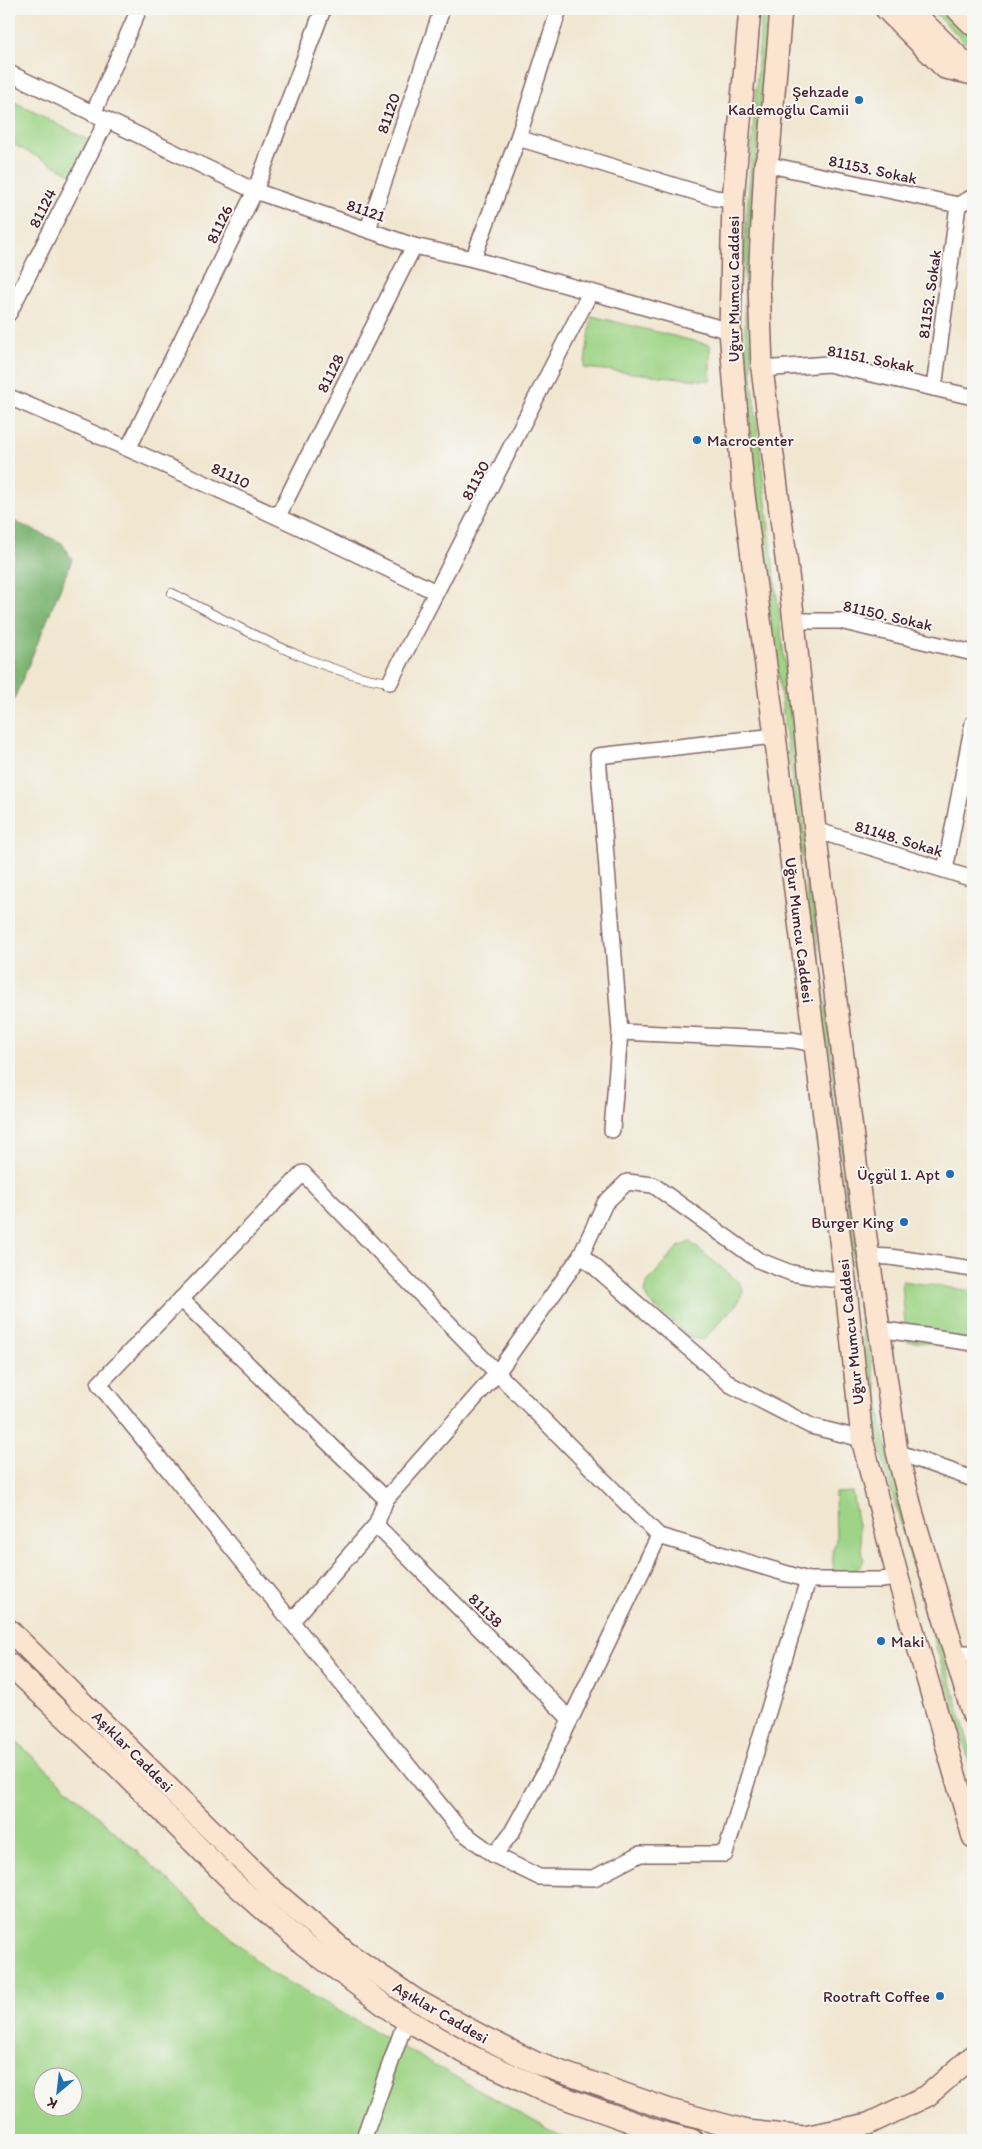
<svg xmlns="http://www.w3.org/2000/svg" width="982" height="2149" viewBox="0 0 982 2149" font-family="Itim,sans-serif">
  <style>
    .green { fill: #9ed486; stroke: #747a58; fill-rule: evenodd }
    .forest { fill: #7eb673; stroke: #646a4f }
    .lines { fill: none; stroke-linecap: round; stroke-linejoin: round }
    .lane-casing { stroke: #846565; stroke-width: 10 }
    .street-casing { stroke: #846565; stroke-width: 18 }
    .secondary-casing { stroke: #846565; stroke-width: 24 }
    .lane { stroke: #fff; stroke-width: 8 }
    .street { stroke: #fff; stroke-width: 15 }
    .secondary { stroke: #fce5d0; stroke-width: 21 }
    .poi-dot { fill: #1f6fb2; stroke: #f6f6f2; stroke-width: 2 }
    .labels { text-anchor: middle; stroke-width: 4; stroke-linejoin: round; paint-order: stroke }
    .poi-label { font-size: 16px; fill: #4a1f2b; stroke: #f6f6f2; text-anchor: end }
    .street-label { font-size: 16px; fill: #4a1f2b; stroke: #f6f6f2 }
  </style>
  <rect width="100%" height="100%" fill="#f6f6f2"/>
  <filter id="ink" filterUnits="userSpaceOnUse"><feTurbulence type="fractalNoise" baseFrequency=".02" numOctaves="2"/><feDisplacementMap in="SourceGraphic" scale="10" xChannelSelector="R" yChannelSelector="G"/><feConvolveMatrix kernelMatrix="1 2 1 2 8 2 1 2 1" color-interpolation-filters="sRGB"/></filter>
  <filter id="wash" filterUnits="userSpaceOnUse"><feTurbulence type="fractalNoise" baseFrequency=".0096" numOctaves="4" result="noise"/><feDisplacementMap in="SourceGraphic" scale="20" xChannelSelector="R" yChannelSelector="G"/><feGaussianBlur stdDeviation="1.12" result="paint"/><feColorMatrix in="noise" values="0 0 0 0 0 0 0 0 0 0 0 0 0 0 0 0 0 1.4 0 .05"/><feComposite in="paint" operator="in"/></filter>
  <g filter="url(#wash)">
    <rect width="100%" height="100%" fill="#f1e7d1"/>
    <g class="green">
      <polygon points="762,9 768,9 749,252 752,382 806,846 869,1350 889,1462 973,1759 973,1775 884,1465 864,1354 837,1122 768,599 746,383 744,253"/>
      <polygon points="931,9 944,9 973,37 973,50"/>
      <polygon points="9,99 92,142 75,176 9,142"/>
      <polygon points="592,316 710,345 710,381 584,368"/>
      <polygon points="690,1242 739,1282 743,1291 740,1300 703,1340 691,1338 648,1301 644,1292 647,1283 678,1247"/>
      <polygon points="902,1281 973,1291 973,1348 906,1341"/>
      <path d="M852 1492 864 1560C856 1573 849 1574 834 1575L832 1551 836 1542 835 1493Z"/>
      <path d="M9 1735 268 1971 564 2138 573 2140H9ZM42 2076H72V2106H42Z"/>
    </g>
    <polygon class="forest" points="9,519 62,543 72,560 13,702 9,700"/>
  </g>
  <g filter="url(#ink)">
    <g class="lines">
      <g class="lane-casing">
        <path id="lane" d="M172 593C236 625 320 674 390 682"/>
      </g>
      <g class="street-casing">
        <g id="street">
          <polyline points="9,73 255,191 414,246 473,259 730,331"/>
          <polyline points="93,114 139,9"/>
          <polyline points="518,138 715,198 733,200"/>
          <polyline points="765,164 958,205 973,197"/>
          <polyline points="368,229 442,9"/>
          <polyline points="473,259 518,138 559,9"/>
          <polyline points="9,313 107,120"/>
          <polyline points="762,369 828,364 973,397"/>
          <polyline points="934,388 958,205"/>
          <path d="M9 397C153 458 295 524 436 592"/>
          <polyline points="129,447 255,191 323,9"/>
          <polyline points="278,516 414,246"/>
          <polyline points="794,621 840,621 973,653"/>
          <polyline points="390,682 590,293"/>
          <polyline points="815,830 973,879"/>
          <polyline points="945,870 973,723"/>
          <polyline points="620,1032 793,1040 814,1044"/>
          <polyline points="612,1130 620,1032 598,756 775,736"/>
          <polyline points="581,1255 605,1203 627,1182 653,1185 758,1260 791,1273 829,1279 845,1279"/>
          <polyline points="869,1256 890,1257 973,1269"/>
          <polyline points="181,1299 386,1499"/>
          <polyline points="878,1329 973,1343"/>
          <polyline points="897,1452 973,1479"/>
          <polyline points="376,1525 570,1719"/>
          <polyline points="659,1536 546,1770 512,1832 494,1855 461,1831 99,1384 303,1173 497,1373 659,1536 808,1580 881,1580 898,1578"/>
          <polyline points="292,1621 376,1525 386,1499 497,1373 581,1255 731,1385 811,1426 862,1439"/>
          <polyline points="954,1653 973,1653"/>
          <polyline points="494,1855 539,1877 594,1878 640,1854 725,1854 808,1580"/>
          <polyline points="363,2140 406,2020"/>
        </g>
      </g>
      <g class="secondary-casing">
        <g id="secondary">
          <polyline points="750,9 733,200 730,331 743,487 845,1279 862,1439 898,1578 973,1837"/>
          <polyline points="781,9 769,153 765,164 759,282 762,369 794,621 815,830 861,1203 897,1452 913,1515 973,1715"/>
          <polyline points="886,9 945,68 973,74"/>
          <polyline points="910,9 973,71"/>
          <polyline points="957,9 973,25"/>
          <polyline points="9,1630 269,1887 347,1953 416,2000 485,2038 536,2063 670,2110 747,2131 804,2137 868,2124 927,2096 973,2056"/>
          <polyline points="9,1664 117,1766 237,1886 303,1944 396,2014 469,2055 548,2092 660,2132 692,2140"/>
        </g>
      </g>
      <use href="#lane" class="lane"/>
      <use href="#street" class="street"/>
      <use href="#secondary" class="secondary"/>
    </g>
  </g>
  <g class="poi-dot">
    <circle cx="859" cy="100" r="5"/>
    <circle cx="697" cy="440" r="5"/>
    <circle cx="950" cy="1174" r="5"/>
    <circle cx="904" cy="1222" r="5"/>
    <circle cx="881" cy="1641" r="5"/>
    <circle cx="940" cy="1996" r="5"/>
  </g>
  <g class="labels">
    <g class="poi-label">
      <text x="849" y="97">Şehzade<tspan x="849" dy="18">Kademoğlu Camii</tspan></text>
      <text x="707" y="446" text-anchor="start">Macrocenter</text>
      <text x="940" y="1180">Üçgül 1. Apt</text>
      <text x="894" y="1228">Burger King</text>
      <text x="891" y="1647" text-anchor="start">Maki</text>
      <text x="930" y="2002">Rootraft Coffee</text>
    </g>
    <g class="street-label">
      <text transform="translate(388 113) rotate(-71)" y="6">81120</text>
      <text transform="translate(873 169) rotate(12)" y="6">81153. Sokak</text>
      <text transform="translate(42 208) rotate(-63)" y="6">81124</text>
      <text transform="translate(366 210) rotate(19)" y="6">81121</text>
      <text transform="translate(219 224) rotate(-64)" y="6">81126</text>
      <text transform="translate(733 289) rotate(-90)" y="6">Uğur Mumcu Caddesi</text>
      <text transform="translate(929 294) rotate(-82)" y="6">81152. Sokak</text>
      <text transform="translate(871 358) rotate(11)" y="6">81151. Sokak</text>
      <text transform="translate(330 373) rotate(-63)" y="6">81128</text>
      <text transform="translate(231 475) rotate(25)" y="6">81110</text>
      <text transform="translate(475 480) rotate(-62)" y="6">81130</text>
      <text transform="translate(888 615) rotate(13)" y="6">81150. Sokak</text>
      <text transform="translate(899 838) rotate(17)" y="6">81148. Sokak</text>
      <text transform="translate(800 930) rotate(83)" y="6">Uğur Mumcu Caddesi</text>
      <text transform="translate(850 1332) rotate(-96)" y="6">Uğur Mumcu Caddesi</text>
      <text transform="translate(486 1610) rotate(45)" y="6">81138</text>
      <text transform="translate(133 1751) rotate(45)" y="6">Aşıklar Caddesi</text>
      <text transform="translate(441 2012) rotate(30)" y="6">Aşıklar Caddesi</text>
    </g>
  </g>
  <rect width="982" height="2149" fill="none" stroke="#f6f6f2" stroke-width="30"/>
  <g transform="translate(58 2092) rotate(208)"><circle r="24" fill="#f6f6f2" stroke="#b1a0a2"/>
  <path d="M0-4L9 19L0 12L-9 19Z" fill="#1f6fb2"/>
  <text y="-8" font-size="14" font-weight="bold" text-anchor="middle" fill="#4a1f2b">K</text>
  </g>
</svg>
